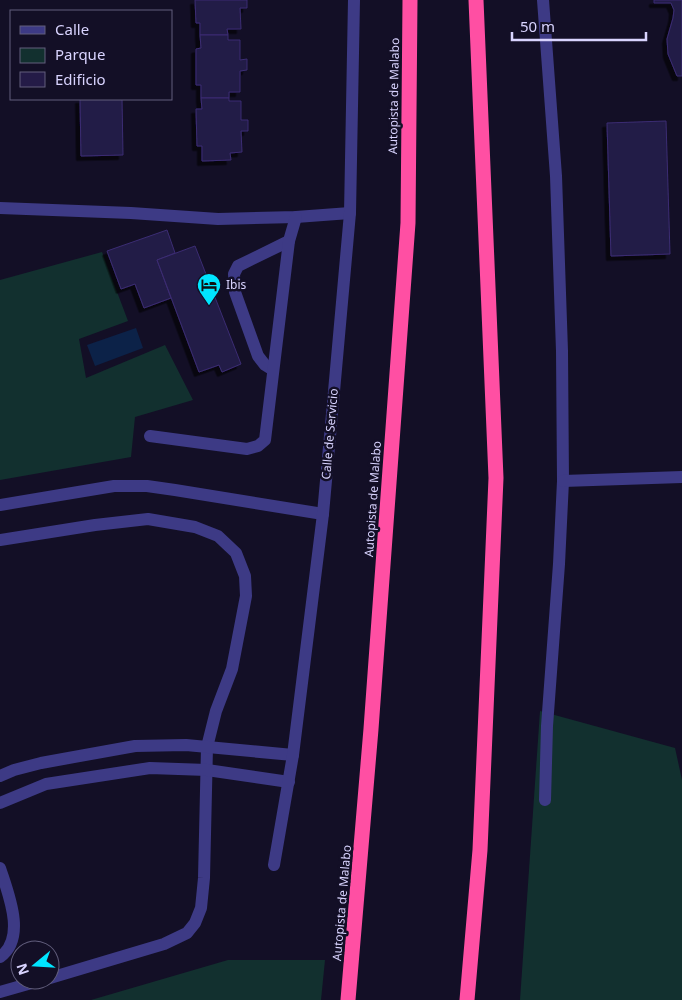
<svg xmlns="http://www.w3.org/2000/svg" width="682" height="1000" viewBox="0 0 682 1000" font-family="'Noto Sans',sans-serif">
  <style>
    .green { fill: #12302f }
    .water { fill: #0c2248 }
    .building { fill: #241b47; stroke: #3b2d73; filter: url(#shadow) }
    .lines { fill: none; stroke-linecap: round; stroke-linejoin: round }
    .minor { stroke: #3d3a85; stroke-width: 12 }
    .highway { stroke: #ff4fa3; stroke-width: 15 }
    .labels { text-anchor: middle; stroke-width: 5; stroke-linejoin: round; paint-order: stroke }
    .street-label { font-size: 12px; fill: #d9d4ff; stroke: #130f26 }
    .poi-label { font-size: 12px; fill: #d9d4ff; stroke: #130f26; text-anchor: start }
  </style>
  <defs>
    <filter id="shadow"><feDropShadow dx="-4.5" dy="4.5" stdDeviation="0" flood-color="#0009"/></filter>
  </defs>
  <rect width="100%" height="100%" fill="#130f26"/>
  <g class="green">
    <polygon points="102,252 128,321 79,339 86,378 165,345 193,400 135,417 131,457 0,480 0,280"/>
    <polygon points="540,711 675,748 682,780 682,1000 520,1000"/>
    <polygon points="228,960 325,960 321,1000 91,1000"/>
  </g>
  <polygon class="water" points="136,328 143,348 95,366 87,345"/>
  <g class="building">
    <polygon points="195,0 247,0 247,8 240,8 241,29 227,29 228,35 200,35 200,23 196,23"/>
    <polygon points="654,0 682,0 682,76 677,76 668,54 667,39 673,18 674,10 671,3 654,3"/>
    <polygon points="200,35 228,35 228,40 240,40 240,60 247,59 247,70 240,71 240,92 229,92 229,98 201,98 201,85 196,85 196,49 201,48"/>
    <polygon points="201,98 229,98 229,101 241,101 241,120 248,120 248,131 241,131 242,152 230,153 231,160 202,161 202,146 197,146 196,109 202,109"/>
    <polygon points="80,99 122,99 123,155 81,156"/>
    <polygon points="666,121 670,254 611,256 607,123"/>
    <polygon points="167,230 175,253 157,260 171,298 144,308 135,284 121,289 107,251"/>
    <polygon points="195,246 241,364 222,372 219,365 199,372 157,260"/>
  </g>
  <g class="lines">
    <g class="minor">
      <polyline points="543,0 556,176 562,351 563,481 559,564 547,726 545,800"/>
      <polyline points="0,208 131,213 218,219 296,217 350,213"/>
      <polyline points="273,370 265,365 258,356 235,292 234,274 238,266 289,241"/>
      <polyline points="150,436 247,449 258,446 265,440 289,241 296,217"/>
      <polyline points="563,481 682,477"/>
      <polyline points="0,505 114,486 147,486 175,490 323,514"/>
      <polyline points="0,540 95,525 148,519 195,527 218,536 236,553 245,576 246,596 232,669 216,711 207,747 204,878 201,908 195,923 187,933 164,944 50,978"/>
      <polyline points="0,776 14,770 41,763 135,746 186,745 293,755"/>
      <polyline points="0,803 46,784 150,768 207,770 289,782"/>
      <polyline points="274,865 293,755 323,514 350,213 354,0"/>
      <path d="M0 868C8 893 27 938 0 957"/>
      <polyline points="0,992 42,980"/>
    </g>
    <g class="highway">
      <polyline points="348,1000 371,729 408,223 410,0"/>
      <polyline points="467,1000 480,850 496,478 476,0"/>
    </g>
  </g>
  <defs>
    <g id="hotel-pin" transform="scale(1.25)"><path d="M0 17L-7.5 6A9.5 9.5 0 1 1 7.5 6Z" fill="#00e5ff" stroke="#130f26"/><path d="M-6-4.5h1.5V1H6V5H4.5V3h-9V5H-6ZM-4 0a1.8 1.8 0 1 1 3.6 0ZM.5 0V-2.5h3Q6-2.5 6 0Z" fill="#111"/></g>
  </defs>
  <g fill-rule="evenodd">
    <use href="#hotel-pin" x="209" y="285"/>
  </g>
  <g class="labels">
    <g class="street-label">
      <text transform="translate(394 96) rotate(-89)" y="4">Autopista de Malabo</text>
      <text transform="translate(330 434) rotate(-85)" y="4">Calle de Servicio</text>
      <text transform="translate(373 499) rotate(-86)" y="4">Autopista de Malabo</text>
      <text transform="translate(342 903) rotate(-85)" y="4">Autopista de Malabo</text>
    </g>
    <g class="poi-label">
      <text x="226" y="289">Ibis</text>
    </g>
  </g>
  <rect x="10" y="10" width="162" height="90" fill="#130f26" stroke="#625e7d"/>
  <rect x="20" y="26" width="25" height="8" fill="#3d3a85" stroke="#625e7d"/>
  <text x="55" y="35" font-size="15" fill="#d9d4ff">Calle</text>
  <rect x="20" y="48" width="25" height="15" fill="#12302f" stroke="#625e7d"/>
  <text x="55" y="60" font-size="15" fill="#d9d4ff">Parque</text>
  <rect x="20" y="72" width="25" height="15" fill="#241b47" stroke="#625e7d"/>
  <text x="55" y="85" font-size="15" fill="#d9d4ff">Edificio</text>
  <g transform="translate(35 965) rotate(252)"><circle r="24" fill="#130f26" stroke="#625e7d"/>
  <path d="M0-4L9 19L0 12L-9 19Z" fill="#00e5ff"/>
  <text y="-8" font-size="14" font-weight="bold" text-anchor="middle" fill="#d9d4ff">N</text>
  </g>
  <path d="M512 32v8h134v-8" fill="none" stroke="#d9d4ff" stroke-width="2.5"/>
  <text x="520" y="32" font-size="15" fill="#d9d4ff" stroke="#130f26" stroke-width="4" paint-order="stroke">50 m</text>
</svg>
